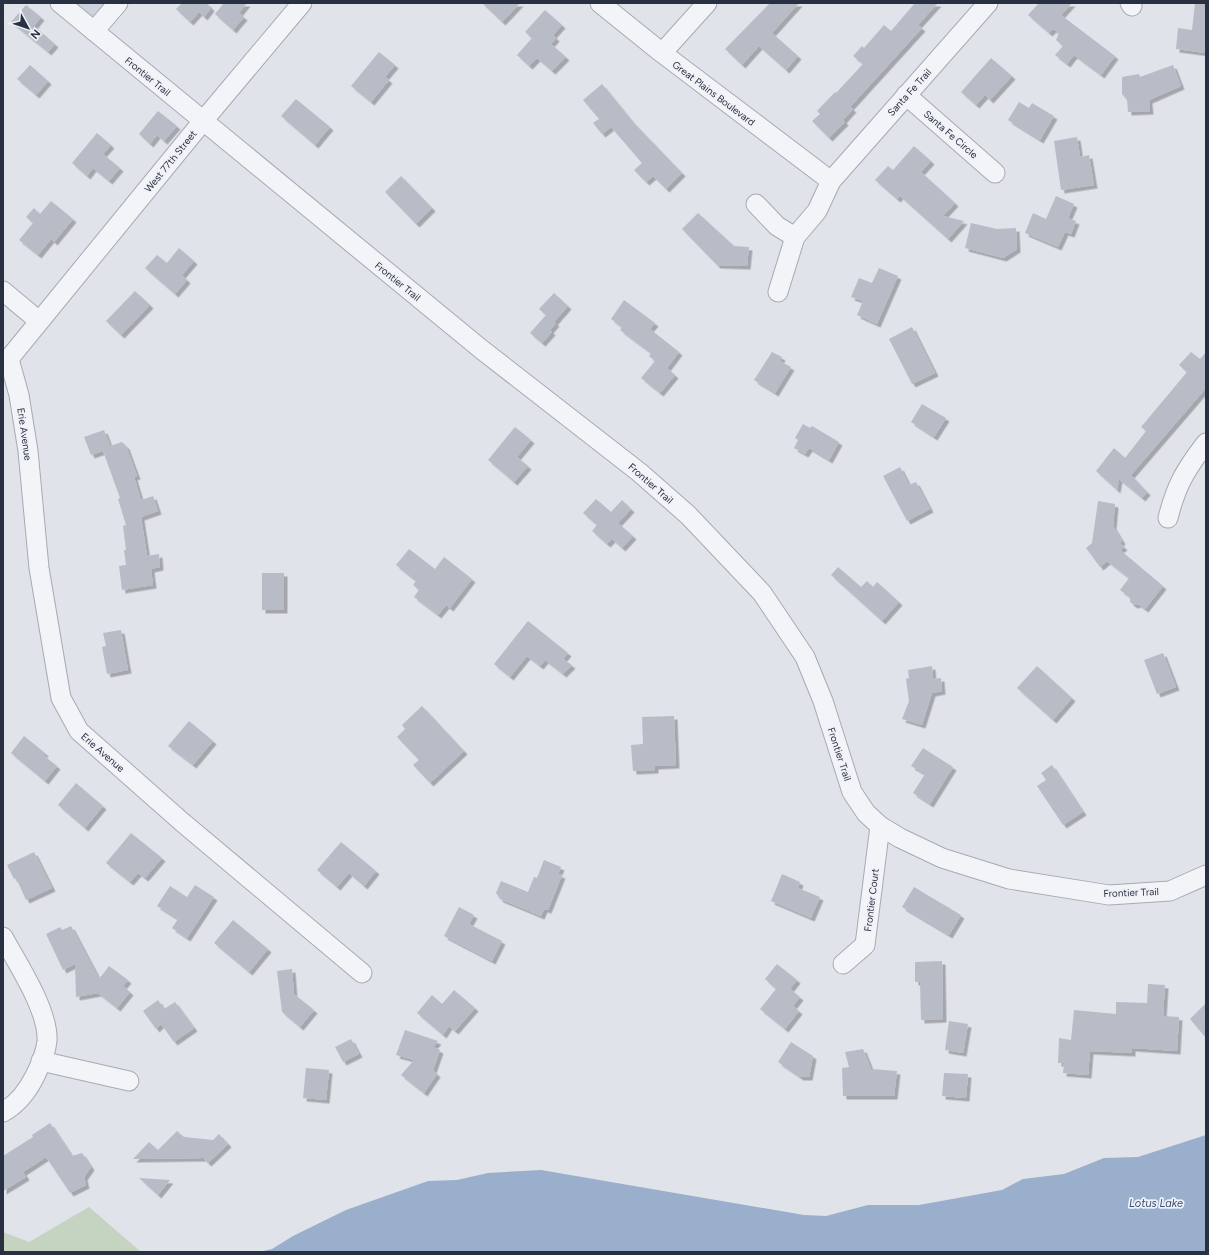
<svg xmlns="http://www.w3.org/2000/svg" width="1209" height="1255" viewBox="0 0 1209 1255" font-family="Figtree,sans-serif">
  <style>
    .built { fill: #ced2dc }
    .green { fill: #c5d4c1 }
    .water { fill: #99afcb }
    .building { fill: #b7bcc7; filter: url(#shadow) }
    .lines { fill: none; stroke-linecap: round; stroke-linejoin: round }
    .minor-casing { stroke: #a5aab4; stroke-width: 21 }
    .minor { stroke: #f3f4f8; stroke-width: 19 }
    .labels { text-anchor: middle; stroke-width: 3.5; stroke-linejoin: round; paint-order: stroke }
    .street-label { font-size: 10px; fill: #283042; stroke: #f0f2f7 }
    .water-label { font-size: 11px; font-style: italic; fill: #304c77; stroke: #f0f2f7 }
  </style>
  <defs>
    <filter id="shadow"><feDropShadow dx="3.5" dy="3.5" stdDeviation="0" flood-color="#0004"/></filter>
  </defs>
  <rect width="100%" height="100%" fill="#e0e3e9"/>
  <polygon class="built" points="60,3 118,3 94,31"/>
  <polygon class="green" points="89,1207 141,1252 3,1252 3,1232 29,1242"/>
  <polygon class="water" points="1206,1135 1206,1252 259,1252 272,1249 293,1236 346,1210 428,1181 457,1180 488,1173 541,1170 804,1215 826,1216 868,1205 919,1205 1002,1190 1023,1179 1064,1174 1104,1158 1138,1157"/>
  <g class="building">
    <polygon points="182,3 207,3 211,8 204,17 199,12 190,22 176,9"/>
    <polygon points="224,3 247,3 239,13 244,17 233,30 215,14"/>
    <polygon points="482,3 520,3 502,22"/>
    <polygon points="770,3 799,3 772,33 798,56 786,70 759,46 742,65 725,49"/>
    <polygon points="915,3 938,3 918,25 922,28 850,107 853,109 843,120 845,122 829,138 812,121 820,114 817,111 835,92 836,93 863,64 853,56 862,46 864,48 884,25 891,31"/>
    <polygon points="1039,3 1072,3 1061,15 1115,56 1101,75 1074,55 1067,64 1055,55 1063,46 1056,40 1059,33 1053,29 1049,33 1028,15"/>
    <polygon points="1195,3 1206,3 1206,53 1176,49 1178,28 1192,30"/>
    <polygon points="26,5 41,17 34,26 55,44 48,52 11,22"/>
    <polygon points="545,10 562,25 553,35 556,38 551,44 566,57 552,71 537,58 529,66 517,55 532,38 525,32"/>
    <polygon points="379,52 395,65 385,77 389,80 371,102 351,86"/>
    <polygon points="991,58 1012,76 990,100 985,95 976,105 961,92"/>
    <polygon points="30,65 48,81 36,95 17,79"/>
    <polygon points="1173,65 1181,86 1149,100 1150,111 1128,112 1127,100 1122,94 1122,77 1139,74 1140,77"/>
    <polygon points="602,84 632,121 682,173 666,189 653,176 646,182 634,170 642,163 611,127 602,134 593,123 599,119 583,100"/>
    <polygon points="296,99 330,127 315,145 281,116"/>
    <polygon points="1019,102 1029,108 1032,103 1054,116 1040,140 1008,120"/>
    <polygon points="158,111 177,126 164,141 157,135 150,144 139,134"/>
    <polygon points="97,133 111,145 103,154 120,168 109,181 93,168 87,176 72,163"/>
    <polygon points="1077,137 1080,157 1089,155 1094,185 1061,190 1054,141"/>
    <polygon points="914,146 931,161 921,172 955,203 943,216 964,221 948,239 900,196 897,199 875,180 888,166 893,170"/>
    <polygon points="401,176 432,208 416,224 385,192"/>
    <polygon points="1056,196 1074,204 1068,218 1076,221 1071,234 1065,232 1058,247 1025,233 1033,213 1046,219"/>
    <polygon points="51,201 73,219 54,242 51,239 38,255 19,240 33,223 26,217 34,208 40,214"/>
    <polygon points="698,213 734,246 749,247 747,266 717,265 682,229"/>
    <polygon points="971,223 997,229 1016,228 1017,249 1003,258 965,248"/>
    <polygon points="179,248 194,261 182,275 187,280 175,294 145,268 157,255 167,263"/>
    <polygon points="879,268 898,276 877,324 857,315 863,301 851,297 859,278 872,283"/>
    <polygon points="135,291 150,305 121,335 106,321"/>
    <polygon points="554,293 568,306 554,322 556,323 550,330 552,332 542,343 530,333 546,315 539,309"/>
    <polygon points="624,300 655,323 650,329 679,352 667,368 675,375 660,393 641,378 655,361 649,356 651,353 620,330 622,327 611,319"/>
    <polygon points="912,327 935,373 912,384 889,339"/>
    <polygon points="772,352 782,357 780,361 791,367 775,393 754,380"/>
    <polygon points="1191,352 1200,359 1206,352 1206,388 1131,475 1147,492 1142,498 1119,479 1117,490 1096,471 1114,448 1125,458 1146,431 1141,427 1187,372 1179,365"/>
    <polygon points="922,404 946,418 934,437 911,422"/>
    <polygon points="803,424 810,428 812,426 839,442 829,460 809,448 805,454 794,448 798,440 795,438"/>
    <polygon points="515,427 531,440 517,457 528,466 514,482 488,460"/>
    <polygon points="104,430 110,446 122,442 126,446 137,476 134,477 141,500 153,496 158,511 141,517 147,556 159,554 160,567 151,569 153,585 122,590 119,566 126,565 124,550 126,550 123,526 126,525 118,499 120,498 103,451 91,455 84,437"/>
    <polygon points="900,467 909,485 916,482 930,509 907,521 883,476"/>
    <polygon points="596,499 611,512 622,500 631,509 618,523 633,536 622,548 612,539 607,544 592,531 597,525 583,513"/>
    <polygon points="1098,501 1115,504 1113,526 1122,541 1120,543 1124,547 1120,550 1163,586 1145,609 1138,604 1134,605 1130,602 1130,597 1120,590 1129,578 1107,561 1100,567 1086,548 1092,543"/>
    <polygon points="409,549 435,569 444,557 472,579 450,608 446,605 438,615 414,597 419,590 413,585 416,581 396,565"/>
    <polygon points="838,567 861,587 867,581 873,587 877,582 899,602 882,621 831,575"/>
    <rect x="262" y="573" width="22" height="37"/>
    <polygon points="528,621 568,653 563,659 572,665 563,674 545,660 540,666 527,656 510,677 494,664"/>
    <polygon points="121,630 128,670 107,674 102,647 106,646 103,633"/>
    <polygon points="1163,653 1176,687 1157,694 1144,660"/>
    <polygon points="932,666 933,679 941,678 942,691 932,693 922,725 902,719 909,701 906,679 909,678 908,670"/>
    <polygon points="1037,666 1072,698 1053,720 1017,688"/>
    <polygon points="422,706 464,751 430,783 413,765 419,760 397,737 405,729 402,725"/>
    <polygon points="674,716 676,765 655,766 655,770 633,771 631,745 643,744 642,717"/>
    <polygon points="189,721 213,741 193,765 168,746"/>
    <polygon points="24,736 45,753 43,755 57,766 45,781 11,753"/>
    <polygon points="923,748 953,767 930,804 913,793 925,774 911,766"/>
    <polygon points="1052,765 1083,812 1063,825 1037,786 1046,780 1041,773"/>
    <polygon points="76,783 103,806 85,828 58,805"/>
    <polygon points="131,833 162,858 145,878 138,873 130,882 106,863"/>
    <polygon points="341,842 376,871 364,886 349,873 337,887 317,870"/>
    <polygon points="34,852 52,888 26,900 16,878 14,879 7,865"/>
    <polygon points="544,860 561,867 558,874 562,875 548,910 544,909 541,916 500,899 496,893 501,881 528,892 534,877 537,878"/>
    <polygon points="782,874 800,882 798,888 820,897 811,918 771,901"/>
    <polygon points="195,885 214,897 187,938 172,928 178,919 157,906 170,886 187,897"/>
    <polygon points="914,887 961,915 949,935 902,907"/>
    <polygon points="459,907 474,915 469,924 502,941 492,961 444,936"/>
    <polygon points="233,920 268,949 249,972 214,943"/>
    <polygon points="71,926 99,979 109,966 128,980 123,986 130,992 117,1008 98,993 76,997 75,964 63,970 46,934 60,927 62,930"/>
    <polygon points="942,961 943,1019 921,1020 920,982 915,982 915,962"/>
    <polygon points="777,964 797,980 790,989 800,997 793,1006 799,1011 785,1029 760,1009 776,989 765,979"/>
    <polygon points="292,969 294,994 314,1010 300,1027 282,1012 277,971"/>
    <polygon points="1148,984 1165,985 1163,1016 1179,1017 1177,1051 1132,1048 1132,1053 1090,1051 1088,1075 1063,1073 1064,1063 1058,1063 1059,1038 1071,1040 1074,1010 1116,1014 1116,1002 1147,1003"/>
    <polygon points="454,990 475,1008 455,1031 449,1026 443,1035 417,1013 432,995 442,1004"/>
    <polygon points="158,1000 164,1009 175,1002 194,1028 174,1042 161,1024 156,1029 143,1011"/>
    <polygon points="1206,1003 1206,1038 1190,1019"/>
    <polygon points="949,1021 968,1024 963,1053 945,1050"/>
    <polygon points="405,1030 438,1041 433,1047 440,1050 433,1070 437,1074 424,1093 401,1075 414,1060 396,1055"/>
    <polygon points="351,1039 359,1054 343,1062 335,1047"/>
    <polygon points="791,1042 813,1056 809,1077 800,1077 778,1062"/>
    <polygon points="863,1049 871,1069 897,1071 894,1096 843,1096 842,1068 849,1067 845,1052"/>
    <polygon points="306,1068 329,1070 326,1100 303,1098"/>
    <polygon points="944,1073 968,1074 966,1098 942,1096"/>
    <polygon points="50,1123 72,1156 82,1153 91,1167 84,1177 86,1185 70,1193 46,1157 23,1172 26,1177 3,1191 3,1156 33,1137 32,1135"/>
    <polygon points="177,1131 184,1137 213,1140 219,1134 228,1144 208,1163 203,1158 133,1159 149,1142 158,1150"/>
    <polygon points="139,1178 170,1180 158,1195"/>
  </g>
  <g class="lines">
    <g class="minor-casing">
      <g id="minor">
        <polyline points="60,3 481,349 639,472 688,515 762,593 805,657 823,701 852,792 866,813 880,826 900,838 942,858 1009,879 1109,895 1170,891 1206,875"/>
        <polyline points="600,3 662,53 831,181"/>
        <polyline points="1130,3 1132,6"/>
        <polyline points="94,31 118,3"/>
        <polyline points="662,53 707,3"/>
        <polyline points="906,95 995,173"/>
        <polyline points="756,204 777,226 795,237"/>
        <polyline points="3,291 39,321"/>
        <polyline points="778,292 795,237 817,211 831,181 988,3"/>
        <polyline points="9,359 19,395 28,451 39,568 61,698 79,731 182,822 362,973"/>
        <polyline points="3,366 203,121 302,3"/>
        <path d="M1168 518C1176 486 1185 470 1206 443"/>
        <path d="M3 937C17 963 49 1011 47 1041 46 1052 40 1066 35 1076 28 1090 18 1104 3 1112"/>
        <polyline points="843,964 865,945 880,826"/>
        <polyline points="41,1061 129,1081"/>
      </g>
    </g>
    <use href="#minor" class="minor"/>
  </g>
  <g class="labels">
    <g class="street-label">
      <text transform="translate(148 76) rotate(39)" y="4">Frontier Trail</text>
      <text transform="translate(909 92) rotate(-48)" y="4">Santa Fe Trail</text>
      <text transform="translate(714 93) rotate(37)" y="4">Great Plains Boulevard</text>
      <text transform="translate(951 134) rotate(41)" y="4">Santa Fe Circle</text>
      <text transform="translate(170 161) rotate(-51)" y="4">West 77th Street</text>
      <text transform="translate(398 281) rotate(39)" y="4">Frontier Trail</text>
      <text transform="translate(25 434) rotate(82)" y="4">Erie Avenue</text>
      <text transform="translate(651 483) rotate(41)" y="4">Frontier Trail</text>
      <text transform="translate(103 752) rotate(41)" y="4">Erie Avenue</text>
      <text transform="translate(840 754) rotate(72)" y="4">Frontier Trail</text>
      <text transform="translate(1131 892) rotate(-2)" y="4">Frontier Trail</text>
      <text transform="translate(871 900) rotate(-83)" y="4">Frontier Court</text>
    </g>
    <g class="water-label">
      <text x="1156" y="1207">Lotus Lake</text>
    </g>
  </g>
  <rect width="1209" height="1255" fill="none" stroke="#283042" stroke-width="8"/>
  <g transform="translate(28 28) rotate(130)" stroke="#f0f2f7" stroke-width="3" paint-order="stroke">
  <path d="M0-3L7 15L0 10L-7 15Z" fill="#283042"/>
  <text y="-6" font-size="11" font-weight="bold" text-anchor="middle" fill="#283042">N</text>
  </g>
</svg>
